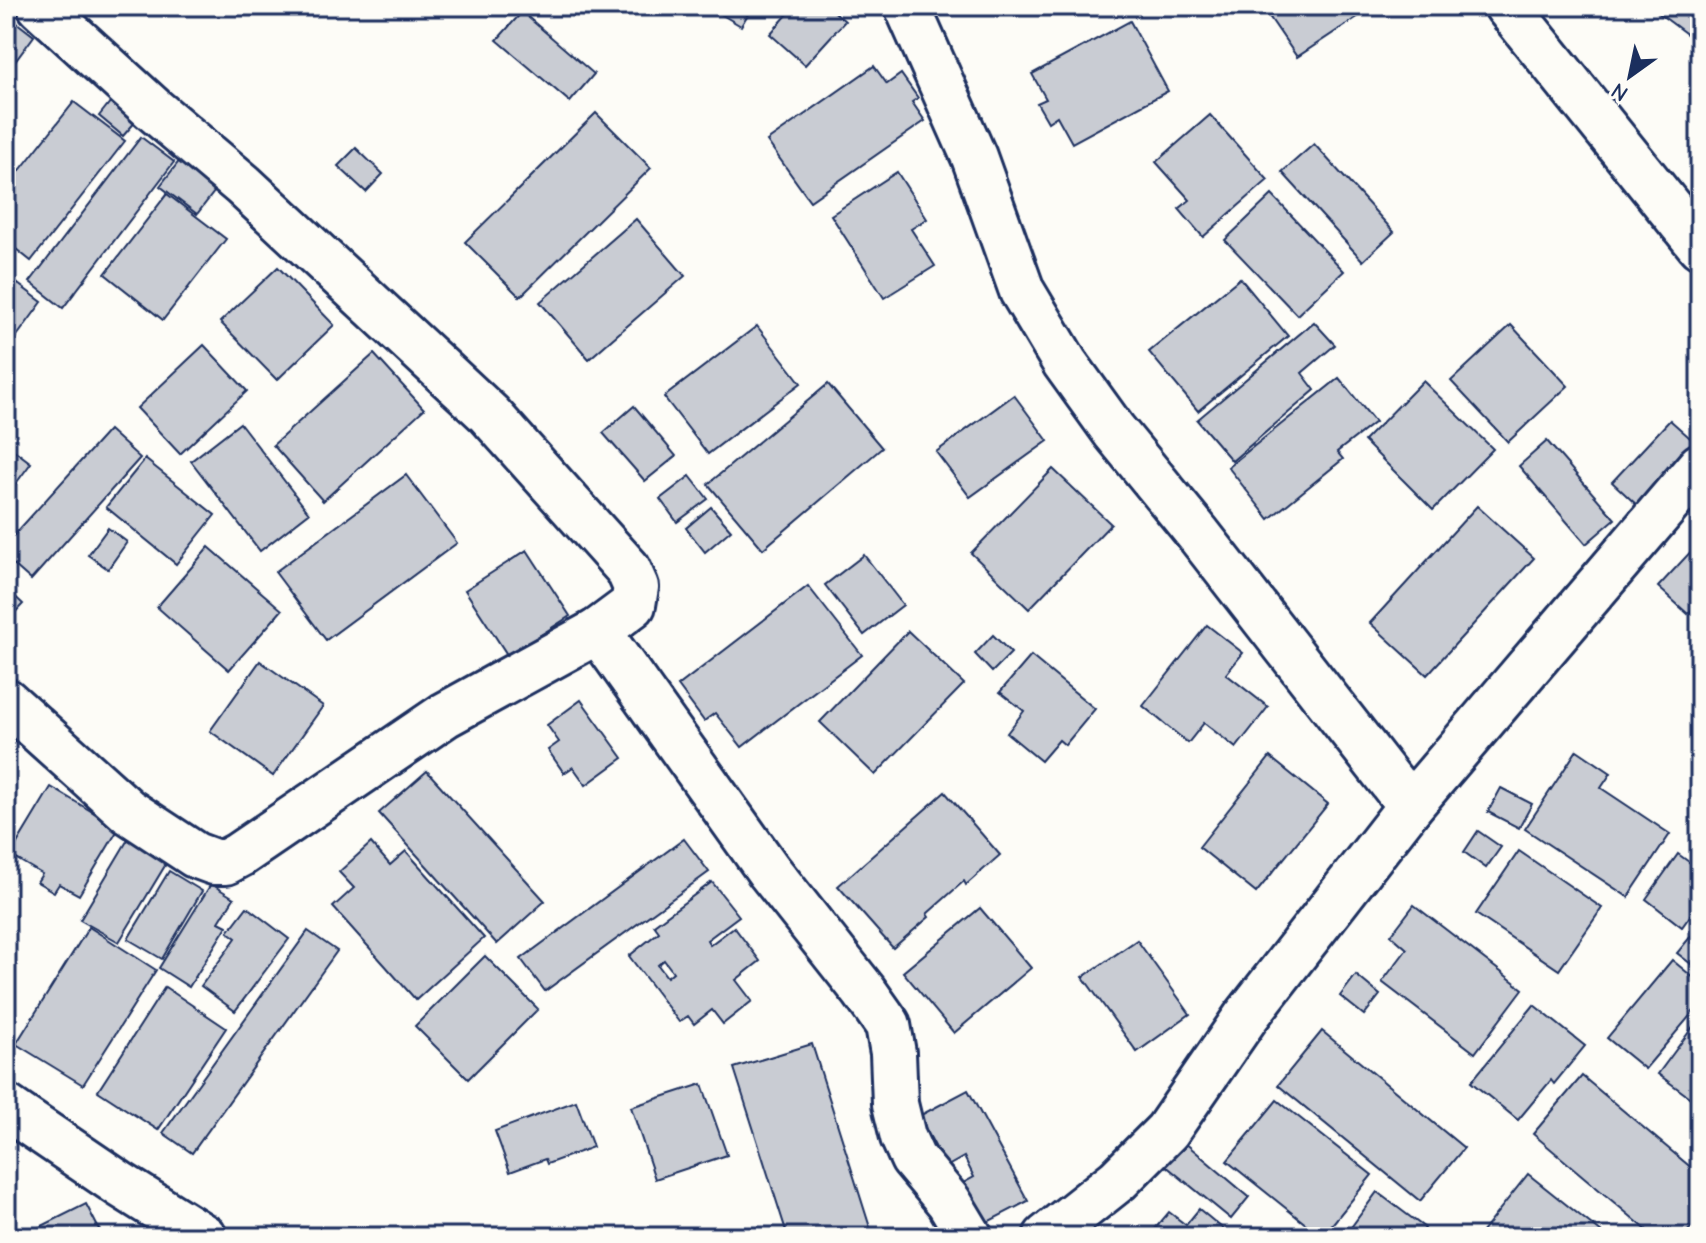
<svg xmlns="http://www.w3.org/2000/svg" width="1706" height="1243" viewBox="0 0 1706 1243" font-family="'Comic Neue',sans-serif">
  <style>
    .building { fill: #c9ccd3; stroke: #1b2f5e; stroke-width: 2; fill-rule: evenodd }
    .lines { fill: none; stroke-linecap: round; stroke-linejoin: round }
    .street-casing { stroke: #1b2f5e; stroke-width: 50 }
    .street { stroke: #fdfcf7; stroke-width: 44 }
  </style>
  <rect width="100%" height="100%" fill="#fdfcf7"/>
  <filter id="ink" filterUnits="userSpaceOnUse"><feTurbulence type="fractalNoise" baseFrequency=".0125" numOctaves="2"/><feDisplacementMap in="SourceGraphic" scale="16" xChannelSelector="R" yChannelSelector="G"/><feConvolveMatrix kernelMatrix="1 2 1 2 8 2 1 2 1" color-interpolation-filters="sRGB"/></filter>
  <g filter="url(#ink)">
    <g class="building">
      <polygon points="707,6 753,6 741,26"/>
      <polygon points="795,6 828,6 845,21 805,65 770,34"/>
      <polygon points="1262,6 1374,6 1297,57"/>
      <polygon points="1649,6 1700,6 1700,44"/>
      <polygon points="522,12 594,74 570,102 497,40"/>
      <polygon points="12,19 34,36 14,63 6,57 6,26"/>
      <polygon points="1130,21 1168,91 1072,143 1057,116 1048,122 1037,103 1046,99 1032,74"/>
      <polygon points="874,66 887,84 901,74 918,98 912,102 925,121 810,201 767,141"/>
      <polygon points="119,91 144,112 123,136 99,116"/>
      <polygon points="74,102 125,141 31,261 6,241 6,188"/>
      <polygon points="596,113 651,168 520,297 465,242"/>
      <polygon points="1210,115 1268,180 1203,237 1179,209 1190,200 1156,162"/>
      <polygon points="6,128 16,136 6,149"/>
      <polygon points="141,137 174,162 63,308 30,282"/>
      <polygon points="1314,144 1394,232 1363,261 1282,172"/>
      <polygon points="356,148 383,174 366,192 338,166"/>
      <polygon points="184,155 221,183 197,214 160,186"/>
      <polygon points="897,172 927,219 911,229 935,266 884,298 831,215"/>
      <polygon points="167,194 226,239 163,320 105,274"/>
      <polygon points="1272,195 1344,271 1297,315 1225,240"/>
      <polygon points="636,219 685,276 589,359 540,302"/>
      <polygon points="278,267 334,325 277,380 220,322"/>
      <polygon points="6,275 42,302 6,351"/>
      <polygon points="1240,278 1288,336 1198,411 1149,352"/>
      <polygon points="1314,322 1335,345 1302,373 1315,390 1232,461 1197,420"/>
      <polygon points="1511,325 1568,386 1508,442 1451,381"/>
      <polygon points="757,326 801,383 708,454 664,397"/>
      <polygon points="204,345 247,391 180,454 137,408"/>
      <polygon points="374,354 424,409 323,501 273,445"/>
      <polygon points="1339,378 1375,422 1337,452 1343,459 1269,519 1228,467"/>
      <polygon points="1423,381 1493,449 1433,510 1364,441"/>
      <polygon points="828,384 882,448 763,549 708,484"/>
      <polygon points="1014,395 1048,441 970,497 936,452"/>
      <polygon points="634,406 676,456 645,481 603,433"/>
      <polygon points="1670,420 1697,444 1639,507 1612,482"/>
      <polygon points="240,423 309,513 260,551 191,461"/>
      <polygon points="109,430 140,458 31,580 6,558 6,544"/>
      <polygon points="1547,441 1615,519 1586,544 1519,466"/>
      <polygon points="6,444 31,463 6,497"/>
      <polygon points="145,459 215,515 176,564 106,507"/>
      <polygon points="1053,469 1111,524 1029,609 971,553"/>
      <polygon points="406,475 457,543 326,640 275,572"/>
      <polygon points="690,476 708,499 677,522 660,499"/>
      <polygon points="1477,506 1534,558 1427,675 1370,623"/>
      <polygon points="711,507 731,530 705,552 686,528"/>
      <polygon points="108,528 127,542 108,569 88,555"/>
      <polygon points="209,547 282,610 229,670 157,607"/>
      <polygon points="1695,547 1700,551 1700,601 1688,614 1658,587"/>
      <polygon points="527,550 570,616 508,656 465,590"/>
      <polygon points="864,555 903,605 864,635 825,585"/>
      <polygon points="808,586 862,655 742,747 715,713 704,721 678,686"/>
      <polygon points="6,588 23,604 6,622"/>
      <polygon points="1207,625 1243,653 1226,674 1268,707 1236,748 1204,723 1188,743 1143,706"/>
      <polygon points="908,631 964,684 875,775 820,722"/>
      <polygon points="993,635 1011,653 992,672 975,654"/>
      <polygon points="1031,656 1095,709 1065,745 1059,740 1041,761 1007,733 1024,711 1000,692"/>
      <polygon points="260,661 323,706 273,776 210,731"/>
      <polygon points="581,700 623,758 586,785 573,767 564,773 548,750 559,742 547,725"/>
      <polygon points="1577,750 1611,773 1601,788 1670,834 1628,897 1525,829"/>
      <polygon points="1270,757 1328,804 1256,893 1199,847"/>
      <polygon points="427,771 545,901 497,944 379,813"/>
      <polygon points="51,787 119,828 79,895 59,884 54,892 37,882 42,874 10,855"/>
      <polygon points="1501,788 1532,804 1519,828 1488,812"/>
      <polygon points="945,792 1000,855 966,885 964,881 927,914 929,917 893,948 838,886"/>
      <polygon points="133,831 172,854 119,942 80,920"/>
      <polygon points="1478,831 1501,847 1486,868 1464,852"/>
      <polygon points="684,839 709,872 545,991 521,959"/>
      <polygon points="371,843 390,865 406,851 484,938 416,1000 333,907 354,888 339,872"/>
      <polygon points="1519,851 1602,908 1559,970 1476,914"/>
      <polygon points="1678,854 1700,870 1700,902 1682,927 1646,899"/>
      <polygon points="169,871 202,891 162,959 128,939"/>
      <path d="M712 882 739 916 707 940 710 945 734 927 760 961 736 980 752 1001 723 1024 712 1010 694 1024 688 1016 679 1022 629 956 659 932 654 925ZM664 960 673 972 667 977 658 965Z"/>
      <polygon points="211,884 234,898 219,922 227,926 189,987 159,968"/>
      <polygon points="1414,905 1523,989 1475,1053 1382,982 1407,949 1391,935"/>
      <polygon points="247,907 289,939 235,1011 201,986 236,938 228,932"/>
      <polygon points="980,908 1031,968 954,1033 903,972"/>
      <polygon points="1700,925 1700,971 1677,953"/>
      <polygon points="89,927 156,970 83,1085 16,1044"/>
      <polygon points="308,931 337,951 192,1153 163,1133"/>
      <polygon points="1137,940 1190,1014 1137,1052 1083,977"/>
      <polygon points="485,956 538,1009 468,1079 415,1026"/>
      <polygon points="1672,960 1700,983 1700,1004 1645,1069 1607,1038"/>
      <polygon points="1356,975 1380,995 1364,1015 1340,996"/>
      <polygon points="165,987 226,1028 158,1130 98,1091"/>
      <polygon points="1534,1005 1585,1046 1554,1084 1551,1080 1518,1120 1471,1082"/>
      <polygon points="1700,1017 1700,1105 1658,1074"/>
      <polygon points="1322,1031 1464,1148 1420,1201 1278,1085"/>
      <polygon points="812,1044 873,1237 788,1237 734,1068"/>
      <polygon points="1582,1076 1700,1175 1700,1217 1683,1237 1655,1237 1533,1134"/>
      <polygon points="702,1084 727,1155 655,1179 631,1107"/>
      <polygon points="968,1090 1028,1201 978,1227 956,1187 974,1177 964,1157 946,1167 919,1116"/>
      <polygon points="1277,1100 1372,1175 1322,1237 1227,1161"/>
      <polygon points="576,1101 593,1147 547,1164 545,1159 510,1172 495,1131"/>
      <polygon points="1184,1142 1249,1197 1231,1219 1165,1165"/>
      <polygon points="1528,1174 1607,1237 1550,1237 1540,1229 1533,1237 1478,1237"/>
      <polygon points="1377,1192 1425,1228 1419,1237 1344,1237"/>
      <polygon points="86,1204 103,1237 20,1237"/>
      <polygon points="1199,1209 1233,1237 1148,1237 1169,1212 1186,1225"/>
    </g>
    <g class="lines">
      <g class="street-casing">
        <g id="street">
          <polyline points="907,6 974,157 1022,291 1065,363 1114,431 1199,535 1410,806"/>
          <polyline points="1507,6 1700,246"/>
          <polyline points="598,631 769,871 864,991 888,1025 893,1053 895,1104 903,1137 913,1159 949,1202 970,1237"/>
          <polyline points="6,701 128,811 195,855 214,862 226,862 239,855 445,715 598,631 633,605 636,587 628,569 489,414 243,185 153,109 40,6"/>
          <polyline points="6,1107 121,1185 204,1237"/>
          <polyline points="1046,1237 1118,1180 1167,1131 1245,1018 1410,806 1700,466"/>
        </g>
      </g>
      <use href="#street" class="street"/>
    </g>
  </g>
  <rect width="1706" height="1243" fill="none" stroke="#fdfcf7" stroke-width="32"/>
  <rect x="16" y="16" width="1674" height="1211" fill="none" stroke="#1b2f5e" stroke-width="3" filter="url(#ink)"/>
  <g transform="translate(1630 76) rotate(213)" stroke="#fdfcf7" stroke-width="6" paint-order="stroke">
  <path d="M0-6L14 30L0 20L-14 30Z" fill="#1b2f5e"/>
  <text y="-12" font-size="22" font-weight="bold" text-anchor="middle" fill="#1b2f5e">N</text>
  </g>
</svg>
